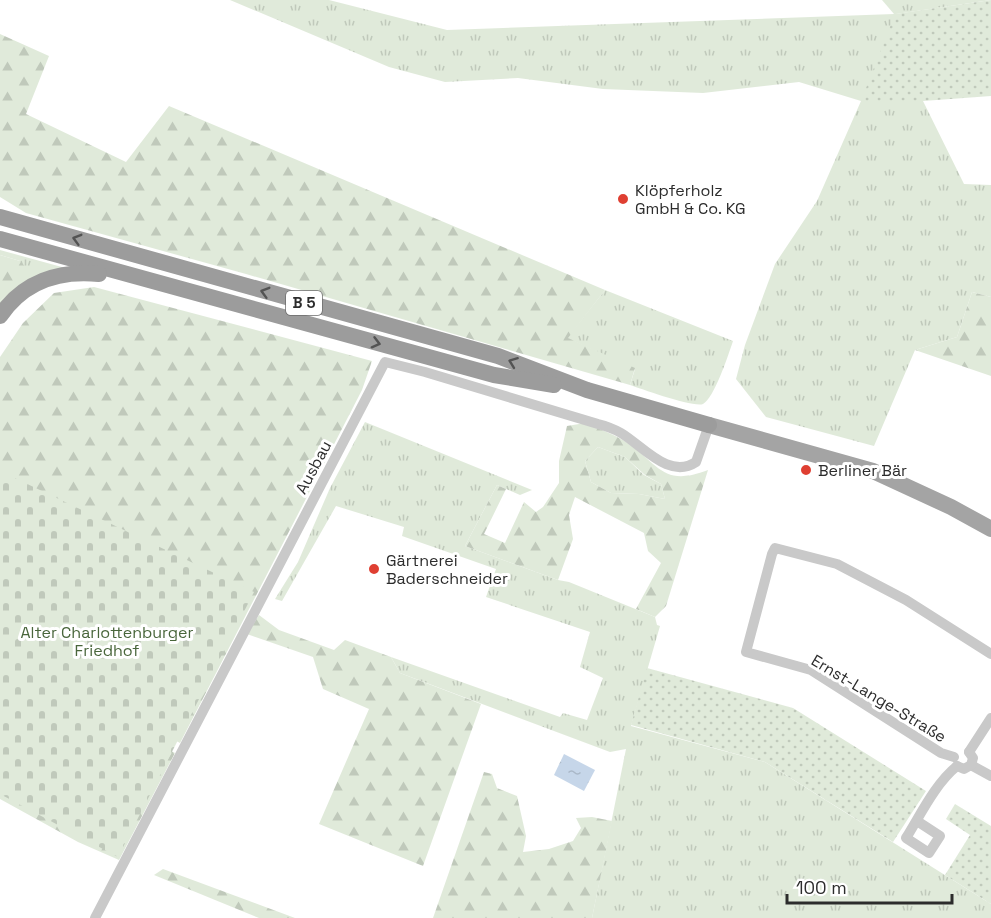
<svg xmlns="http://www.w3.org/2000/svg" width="991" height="918" viewBox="0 0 991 918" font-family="'Space Grotesk',sans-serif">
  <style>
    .grass { fill: url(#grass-tufts) }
    .forest { fill: url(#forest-firs); fill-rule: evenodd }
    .cemetery { fill: url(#cemetery-stones) }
    .park { fill: url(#park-dots) }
    .water { fill: url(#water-ripples) }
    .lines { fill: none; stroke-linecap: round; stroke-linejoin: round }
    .minor { stroke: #c9c9c9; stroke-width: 10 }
    .primary { stroke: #a4a4a4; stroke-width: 16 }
    .trunk { stroke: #9c9c9c; stroke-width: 16 }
    .oneway { stroke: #535353 }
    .poi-dot { fill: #df3f32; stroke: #fff; stroke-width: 2 }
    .labels { text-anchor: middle; stroke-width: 6; stroke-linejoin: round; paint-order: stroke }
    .shield { fill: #fff; stroke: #6b6b6b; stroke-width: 1.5 }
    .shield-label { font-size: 15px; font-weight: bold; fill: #2c2c2c }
    .poi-label { font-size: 16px; fill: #2c2c2c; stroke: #fff; text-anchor: start }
    .street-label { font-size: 16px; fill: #2c2c2c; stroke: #fff }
    .park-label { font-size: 16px; fill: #49663b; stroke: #fff }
  </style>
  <defs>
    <pattern id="grass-tufts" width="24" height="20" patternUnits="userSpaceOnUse" patternTransform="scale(1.5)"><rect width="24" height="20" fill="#e0eada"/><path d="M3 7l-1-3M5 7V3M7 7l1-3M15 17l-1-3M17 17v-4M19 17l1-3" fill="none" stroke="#c0c9bb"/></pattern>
    <pattern id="forest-firs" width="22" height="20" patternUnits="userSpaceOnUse" patternTransform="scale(1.5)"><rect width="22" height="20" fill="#e0eada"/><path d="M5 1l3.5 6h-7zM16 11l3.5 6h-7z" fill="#c0c9bb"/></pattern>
    <pattern id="cemetery-stones" width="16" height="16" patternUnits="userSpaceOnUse" patternTransform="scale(1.5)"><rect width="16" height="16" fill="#e0eada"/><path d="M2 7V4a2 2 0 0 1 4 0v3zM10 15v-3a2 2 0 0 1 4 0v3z" fill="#c0c9bb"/></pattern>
    <pattern id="park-dots" width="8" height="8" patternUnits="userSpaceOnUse" patternTransform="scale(1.5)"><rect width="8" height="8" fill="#e0eada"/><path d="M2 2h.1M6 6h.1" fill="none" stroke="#c0c9bb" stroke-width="1.8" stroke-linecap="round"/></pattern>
    <pattern id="water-ripples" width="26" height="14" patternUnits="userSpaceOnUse" patternTransform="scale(1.5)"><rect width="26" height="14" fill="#c6d6e9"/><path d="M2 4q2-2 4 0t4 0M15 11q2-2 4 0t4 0" fill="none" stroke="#aab8c8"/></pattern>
  </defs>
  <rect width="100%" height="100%" fill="#fff"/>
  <g class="grass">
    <polygon points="230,0 329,0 447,30 894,14 882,0 991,0 896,14 862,101 923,101 964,184 991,185 991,297 972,292 957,337 915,350 874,446 766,417 736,379 745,345 775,264 817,201 861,101 799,82 703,93 603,89 518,78 445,82 389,67"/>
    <polygon points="0,250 69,269 0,309 0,301 5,296 20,261 0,255"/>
    <path d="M605 290 733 341C729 353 714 399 703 404 694 408 642 389 630 385L635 369 567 338Z"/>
    <polygon points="365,422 532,490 520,495 497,485 465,546 558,580 569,582 655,617 657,625 660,626 631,726 765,762 991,904 991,918 592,918 626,749 610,752 400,673 391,657 560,717 563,713 587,720 603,678 580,667 590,632 486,597 496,569 402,536 404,527 336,506 282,601 275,599 298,562 330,488"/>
    <polygon points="598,447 625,457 644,475 661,484 665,499 639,494 611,493 591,482 585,461"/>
  </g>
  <g class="forest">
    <polygon points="0,34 49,56 26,114 126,162 169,106 605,290 568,338 635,368 630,385 246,274 26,213 0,197"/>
    <polygon points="0,255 20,261 31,273 0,301"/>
    <polygon points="94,287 372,361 362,390 180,743 125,713 155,742 175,753 119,860 78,842 0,799 0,357 23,323 54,293"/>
    <polygon points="972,292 991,297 991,376 915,350 957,337"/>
    <path d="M585 423C600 429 616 435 629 444 660 466 664 487 708 470L666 606 655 617 636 609 661 563 648 551 644 533 575 497 569 515 573 539 558 580 465 546 497 485 506 489 484 534 505 543 524 502 536 512 543 507 559 483V461L567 426ZM598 447 625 457 645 475 661 484 665 499 639 494 611 493 591 482 585 461Z"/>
    <polygon points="259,615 279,630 334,650 345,640 391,657 400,673 481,704 423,866 319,824 369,709 323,689 313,657 247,634"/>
    <polygon points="484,772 492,774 497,788 517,796 526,836 523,852 549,849 573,841 581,828 576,818 592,817 612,821 592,918 433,918"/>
    <polygon points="163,869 295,918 259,918 154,875"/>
  </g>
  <polygon class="cemetery" points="0,471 254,592 118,857 0,794"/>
  <g class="park">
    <polygon points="991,0 991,96 923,101 861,101 895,14"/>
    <polygon points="647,668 793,708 926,791 893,842 765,762 631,725"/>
    <polygon points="955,804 991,826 991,904 945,875 970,835 946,819"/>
  </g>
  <polygon class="water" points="564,754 595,770 584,791 554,775"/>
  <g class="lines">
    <g class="minor">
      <polyline points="969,752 991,718"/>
      <polyline points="954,757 941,753 811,670 746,652 772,554 775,548 837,564 906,600 991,654"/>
      <polyline points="971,765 991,776"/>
      <polyline points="957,766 964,769 971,765 973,758 969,752"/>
      <path d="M917 821 940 836 929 853 906 838C921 814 935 784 957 766"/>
      <path d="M95 918 385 362 425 372 598 424C606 426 614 429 621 433 643 446 669 480 696 462L709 425"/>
    </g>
    <polyline class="primary" points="709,425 873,471 951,507 991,529"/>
    <g class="trunk">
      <polyline points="0,217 498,356 587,390 709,425"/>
      <polyline points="0,239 494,375 554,385"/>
      <path d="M0 316C23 282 59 270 99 274"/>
    </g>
  </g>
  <defs><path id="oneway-chevron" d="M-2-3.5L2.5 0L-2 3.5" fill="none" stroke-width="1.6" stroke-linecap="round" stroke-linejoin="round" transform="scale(1.5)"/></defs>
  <g class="oneway">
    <use href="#oneway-chevron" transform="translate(77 239) rotate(-164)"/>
    <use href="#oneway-chevron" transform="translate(265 292) rotate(-164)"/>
    <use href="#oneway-chevron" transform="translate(376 343) rotate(15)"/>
    <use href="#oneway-chevron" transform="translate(513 362) rotate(-159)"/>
  </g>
  <g class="poi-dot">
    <circle cx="623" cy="199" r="6"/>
    <circle cx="806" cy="470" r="6"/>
    <circle cx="374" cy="569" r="6"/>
  </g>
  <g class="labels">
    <rect class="shield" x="286" y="291" width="36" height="24" rx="4.5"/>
    <g class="shield-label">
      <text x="304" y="308">B 5</text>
    </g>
    <g class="poi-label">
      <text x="635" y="196">Klöpferholz<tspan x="635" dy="18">GmbH &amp; Co. KG</tspan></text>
      <text x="818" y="476">Berliner Bär</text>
      <text x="386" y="566">Gärtnerei<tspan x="386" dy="18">Baderschneider</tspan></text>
    </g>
    <g class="street-label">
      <text transform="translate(313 467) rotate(-62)" y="6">Ausbau</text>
      <text transform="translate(879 698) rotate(31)" y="6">Ernst-Lange-Straße</text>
    </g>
    <g class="park-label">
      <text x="107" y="638">Alter Charlottenburger<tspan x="107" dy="18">Friedhof</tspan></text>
    </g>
  </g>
  <path d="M787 894v9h165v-9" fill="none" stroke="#2c2c2c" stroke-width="3"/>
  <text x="796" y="894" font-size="18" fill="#2c2c2c" stroke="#ffffff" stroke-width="4.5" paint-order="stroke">100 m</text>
</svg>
